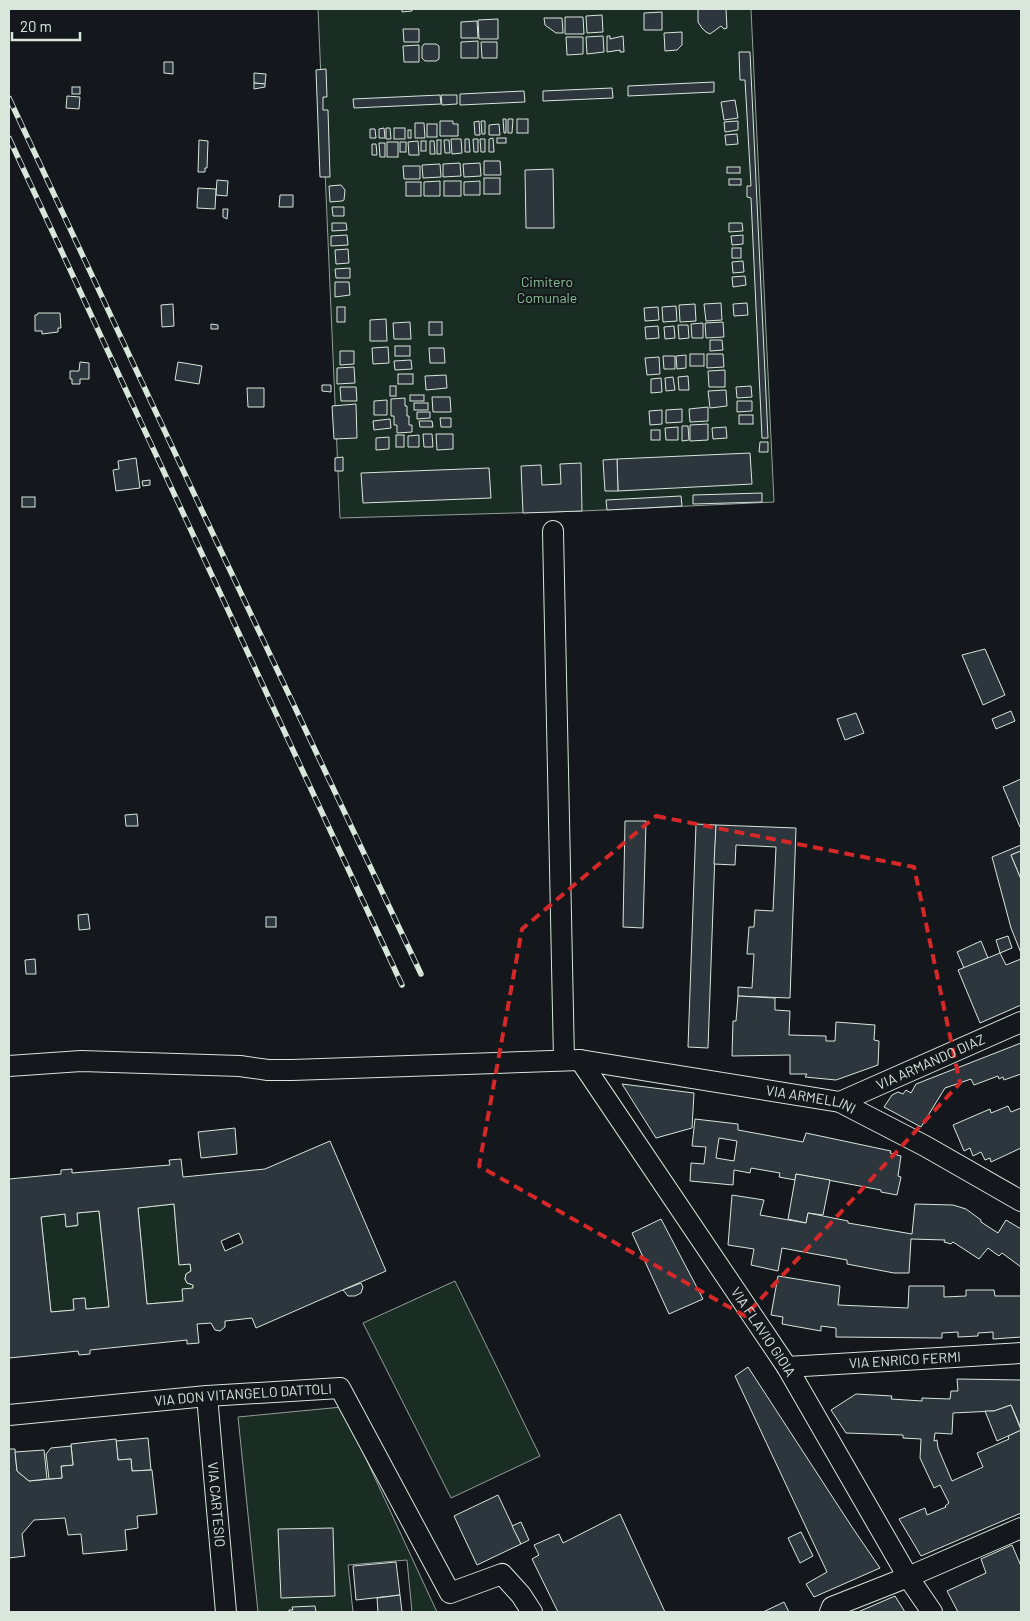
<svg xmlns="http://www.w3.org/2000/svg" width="1030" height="1621" viewBox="0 0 1030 1621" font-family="Barlow,sans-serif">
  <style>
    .green { fill: #1a2d24; stroke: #939e99 }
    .building { fill: #2c363c; stroke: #d8e6dc; fill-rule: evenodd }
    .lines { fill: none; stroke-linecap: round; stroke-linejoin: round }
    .street-casing { stroke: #d8e6dc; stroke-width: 22 }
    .street { stroke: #14181c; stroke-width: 20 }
    .rail-casing { stroke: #d8e6dc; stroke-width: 5.5 }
    .rail { stroke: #14181c; stroke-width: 4; stroke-dasharray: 11; stroke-linecap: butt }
    .marked { fill: none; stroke: #d62828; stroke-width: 4; stroke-dasharray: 10 6; stroke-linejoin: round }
    .labels { text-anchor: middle; stroke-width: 4; stroke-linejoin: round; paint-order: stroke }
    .park-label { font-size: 14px; fill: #8ac095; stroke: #14181c }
    .street-label { font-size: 14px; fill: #d8e6dc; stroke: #14181c }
  </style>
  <rect width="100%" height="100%" fill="#14181c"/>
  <g class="green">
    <polygon points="318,9 751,9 774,502 582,511 340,518"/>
    <polygon points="174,1204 179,1264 190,1264 191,1271 186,1274 185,1279 187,1283 193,1285 193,1288 183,1301 147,1304 138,1208"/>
    <polygon points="99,1211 109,1307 86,1309 84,1298 74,1299 74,1310 51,1312 41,1217 65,1214 66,1226 77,1226 77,1213"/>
    <polygon points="455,1281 540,1456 451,1498 363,1323"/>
    <polygon points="342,1407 437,1612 412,1612 407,1560 348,1565 353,1612 258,1612 238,1417"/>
  </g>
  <g class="building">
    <polygon points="402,9 412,9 412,11 402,12"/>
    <polygon points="698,9 726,9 727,28 724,29 721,26 710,34 706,32 702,28 698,22"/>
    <polygon points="662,12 662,30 644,30 644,13"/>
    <polygon points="602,15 603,32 587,33 586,16"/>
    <polygon points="565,17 583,17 584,34 565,34"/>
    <polygon points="544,18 562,18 563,33 556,33 545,25"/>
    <polygon points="498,19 498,39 479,39 478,20"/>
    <polygon points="477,21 478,38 461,38 461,22"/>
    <polygon points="403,29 419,29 419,42 404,42"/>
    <polygon points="682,32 682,45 677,50 665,51 664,33"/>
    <polygon points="603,36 604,52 587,54 586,37"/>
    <polygon points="607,36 610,36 610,39 623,36 624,52 620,52 620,50 607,52"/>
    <polygon points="566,37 583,37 583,54 567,55"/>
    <polygon points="478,41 478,58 461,58 461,42"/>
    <polygon points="481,42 497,42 497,58 482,58"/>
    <polygon points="424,44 436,44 439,46 439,59 436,61 425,61 422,58 422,47"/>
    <polygon points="419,45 419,62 404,62 403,46"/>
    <polygon points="739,52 750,52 768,438 762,438 751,198 747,197 747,186 751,186 745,80 740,80"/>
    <polygon points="164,62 173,62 173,74 164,73"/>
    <polygon points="326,69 327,97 323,97 323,110 328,110 330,177 320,177 316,70"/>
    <polygon points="254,73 266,74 265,84 254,83"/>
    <polygon points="714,82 714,92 628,96 628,86"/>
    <polygon points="254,83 265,84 265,87 254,89"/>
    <rect x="72" y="87" width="8" height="7"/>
    <polygon points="612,88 613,98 543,101 543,91"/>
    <polygon points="524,91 525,102 460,105 460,94"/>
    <polygon points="440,95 441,104 354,108 353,99"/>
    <polygon points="441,95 457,95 457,104 442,105"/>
    <polygon points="67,96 80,97 79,109 66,108"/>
    <polygon points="735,100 738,118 724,120 721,102"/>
    <polygon points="503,119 506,119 506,133 504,133"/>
    <polygon points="508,119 513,119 512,133 508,133"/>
    <rect x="517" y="119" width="11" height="14"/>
    <polygon points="440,121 453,121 453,124 458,124 458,136 440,136"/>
    <polygon points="479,121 480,135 475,135 474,122"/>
    <polygon points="481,121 485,121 485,134 482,134"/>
    <polygon points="738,121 738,130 725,132 724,122"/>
    <polygon points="415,123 424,123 425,138 415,138"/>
    <rect x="427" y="124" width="10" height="13"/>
    <polygon points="499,124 500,135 489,135 489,125"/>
    <polygon points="384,128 385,138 379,138 379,129"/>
    <polygon points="386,128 390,128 391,139 386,139"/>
    <rect x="394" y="128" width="11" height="11"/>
    <polygon points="370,129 375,129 376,138 370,138"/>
    <rect x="408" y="130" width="3" height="8"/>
    <polygon points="737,134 738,144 726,145 725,135"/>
    <polygon points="493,138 494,152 489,152 489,139"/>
    <rect x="497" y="138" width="9" height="5"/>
    <polygon points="451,139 461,139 462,153 452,154"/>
    <polygon points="465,139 469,139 470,152 465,152"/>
    <polygon points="473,139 478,139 478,152 474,152"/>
    <polygon points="480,139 485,139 485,152 481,152"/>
    <polygon points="199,140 208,141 207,168 205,168 205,172 198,172"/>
    <rect x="437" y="140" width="4" height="14"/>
    <polygon points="444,140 449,140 450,153 445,153"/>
    <polygon points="418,141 419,155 409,155 408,142"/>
    <rect x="421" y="141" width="5" height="10"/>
    <polygon points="430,141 434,141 435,154 430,154"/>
    <rect x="387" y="142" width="11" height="15"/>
    <rect x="400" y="142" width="6" height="10"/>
    <polygon points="379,143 385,143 385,157 380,157"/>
    <polygon points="372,144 376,144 377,155 372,155"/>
    <polygon points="484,161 500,161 501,175 484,175"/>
    <polygon points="460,163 461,176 443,177 443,164"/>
    <polygon points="480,163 481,176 464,177 463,164"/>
    <polygon points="440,164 441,177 423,178 422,165"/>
    <polygon points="403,166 420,166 420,179 404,179"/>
    <rect x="727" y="167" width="13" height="6"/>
    <polygon points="553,169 554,228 526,228 525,170"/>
    <rect x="484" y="178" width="16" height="16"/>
    <rect x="729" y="179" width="12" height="6"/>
    <polygon points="217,180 228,181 227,196 216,195"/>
    <polygon points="440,181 440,196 424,196 424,182"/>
    <rect x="444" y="181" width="17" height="15"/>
    <polygon points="480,181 480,195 464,195 464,182"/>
    <rect x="406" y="182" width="15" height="14"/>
    <polygon points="341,185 345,190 344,200 342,201 330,202 329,186"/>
    <polygon points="198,188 216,189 215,209 197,208"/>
    <polygon points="280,195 293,195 293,207 279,207"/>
    <polygon points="332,207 344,207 344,216 333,216"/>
    <polygon points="223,209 228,209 227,219 223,217"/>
    <polygon points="332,223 346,223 347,230 332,231"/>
    <polygon points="729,223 742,223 743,231 729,232"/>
    <polygon points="347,235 348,245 331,246 331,236"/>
    <polygon points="743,235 743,244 732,245 731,236"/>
    <rect x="732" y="248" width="9" height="10"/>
    <polygon points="348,249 349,263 336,264 335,250"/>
    <polygon points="743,261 744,272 733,273 732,262"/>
    <polygon points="350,268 350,278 336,278 335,269"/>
    <polygon points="745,276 746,285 733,287 732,277"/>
    <polygon points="335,282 349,282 350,295 335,297"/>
    <polygon points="721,303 722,320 706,321 704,304"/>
    <polygon points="747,303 748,315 734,316 733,304"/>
    <polygon points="173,304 174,326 162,327 161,305"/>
    <polygon points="695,304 696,321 680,322 679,305"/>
    <polygon points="676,306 677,321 663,322 662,307"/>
    <rect x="337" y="307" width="8" height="15"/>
    <polygon points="658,307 659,320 645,321 644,308"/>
    <polygon points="38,313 60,313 61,328 58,328 58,332 42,334 42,331 35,331 35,315 37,315"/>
    <polygon points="386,319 387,341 370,341 370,320"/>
    <polygon points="410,322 411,339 394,339 393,323"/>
    <rect x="429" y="322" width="13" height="13"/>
    <polygon points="723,322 724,337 706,338 705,323"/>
    <polygon points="703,323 703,338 692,338 691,324"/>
    <polygon points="211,324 218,325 218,329 211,329"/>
    <polygon points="678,325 688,325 689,338 679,339"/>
    <polygon points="658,326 659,338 646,339 645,327"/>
    <polygon points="674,326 675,338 665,339 664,327"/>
    <polygon points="710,340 722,340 723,350 710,351"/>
    <rect x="395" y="346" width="15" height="10"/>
    <polygon points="388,347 389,363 373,364 372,348"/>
    <polygon points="429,348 444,348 445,363 430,363"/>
    <polygon points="340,351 354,351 354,364 340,365"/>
    <rect x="690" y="354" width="14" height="12"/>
    <polygon points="707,354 723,354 724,367 707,368"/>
    <polygon points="686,355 686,368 677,369 676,356"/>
    <polygon points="663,356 675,356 675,369 664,369"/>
    <polygon points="659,357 660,374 647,375 645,358"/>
    <polygon points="411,360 412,369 395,370 394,361"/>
    <polygon points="80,362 89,363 89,379 80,379 80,384 72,384 72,379 70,379 70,371 79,371"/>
    <polygon points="178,362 202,366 199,384 175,380"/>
    <polygon points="354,367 355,383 337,384 337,368"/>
    <polygon points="725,370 725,387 709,387 708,371"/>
    <rect x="398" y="374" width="15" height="10"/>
    <polygon points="446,375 447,388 426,390 425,376"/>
    <polygon points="688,376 689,390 679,390 678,377"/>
    <polygon points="673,377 675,390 666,391 665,378"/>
    <polygon points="661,378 662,392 651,393 651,379"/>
    <polygon points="322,385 331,385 331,392 322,391"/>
    <rect x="390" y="386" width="6" height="10"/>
    <polygon points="751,386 752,397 737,398 736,387"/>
    <polygon points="340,387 356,387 357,401 341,401"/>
    <polygon points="247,388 264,388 264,407 248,407"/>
    <polygon points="726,390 727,406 710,408 708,391"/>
    <rect x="410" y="395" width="14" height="6"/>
    <polygon points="432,397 450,397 451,412 433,412"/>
    <polygon points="405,398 405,406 407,406 407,416 409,416 409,425 412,425 412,432 397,433 397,425 394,425 394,416 391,416 391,399"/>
    <polygon points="387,400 387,415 374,415 374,401"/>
    <polygon points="737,401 752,401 752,411 737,412"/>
    <rect x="414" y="403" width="14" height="7"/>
    <polygon points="356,404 357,438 334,439 332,406"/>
    <polygon points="708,407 708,421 690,422 689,409"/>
    <polygon points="682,409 682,422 666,423 666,410"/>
    <polygon points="662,410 662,424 650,425 649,411"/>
    <polygon points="417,412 430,412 430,418 417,419"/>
    <rect x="739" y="415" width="14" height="9"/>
    <polygon points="440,418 451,418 451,427 441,427"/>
    <polygon points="390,419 391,428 374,430 373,421"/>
    <polygon points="419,421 432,421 433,427 420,427"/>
    <polygon points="708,424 708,440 690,441 690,425"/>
    <polygon points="682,426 688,426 689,440 682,441"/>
    <polygon points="678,427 678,440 666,440 665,428"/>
    <polygon points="726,427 727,438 713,439 712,428"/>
    <rect x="651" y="430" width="9" height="10"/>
    <polygon points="423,434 432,434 433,447 424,447"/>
    <polygon points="436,434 453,434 453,449 437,450"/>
    <rect x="396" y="435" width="8" height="12"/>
    <polygon points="419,435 419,447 408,447 408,436"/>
    <polygon points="389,437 389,449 376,450 376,438"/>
    <polygon points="760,442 768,442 768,452 759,452"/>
    <polygon points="750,453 752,484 618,491 617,459"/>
    <polygon points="343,457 343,471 335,471 335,458"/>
    <polygon points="136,458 140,488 116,491 113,470 119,469 118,461"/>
    <polygon points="617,459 618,491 605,491 603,460"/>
    <polygon points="581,463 582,511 523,513 521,466 541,465 542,485 561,484 560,464"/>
    <polygon points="489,468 491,498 363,503 361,473"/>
    <polygon points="150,480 150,485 143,486 142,481"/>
    <polygon points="762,493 762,502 693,504 693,495"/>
    <polygon points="681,496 682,506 607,510 606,500"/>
    <rect x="22" y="497" width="13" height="10"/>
    <polygon points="985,649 1005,695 983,705 962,655"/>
    <polygon points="1011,711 1015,721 996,729 992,719"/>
    <polygon points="856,713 864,733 845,740 837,719"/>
    <polygon points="1021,779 1021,827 1020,827 1003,787"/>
    <polygon points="137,814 138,826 126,826 125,815"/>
    <polygon points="625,821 646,821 643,928 623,927"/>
    <polygon points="696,824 716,825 708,1048 688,1047"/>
    <polygon points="716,825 796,828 790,998 738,996 738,987 752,988 754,954 747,954 749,927 754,927 755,910 773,911 776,847 736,845 735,865 714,864"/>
    <polygon points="1021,845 1021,851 1011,855 1021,879 1021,953 1011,928 992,857"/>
    <polygon points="1021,851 1021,879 1011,855"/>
    <polygon points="88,914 90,929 79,930 78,915"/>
    <rect x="266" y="917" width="10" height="10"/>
    <polygon points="1008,936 1012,948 1000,953 996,940"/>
    <polygon points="981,941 988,958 964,968 957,952"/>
    <polygon points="1000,953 1006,965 1021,959 1021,1005 980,1023 958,970"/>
    <polygon points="35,959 36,974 26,974 25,960"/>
    <polygon points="738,996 775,998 775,1010 790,1011 789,1035 826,1036 826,1041 835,1041 836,1022 875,1025 874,1040 879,1041 878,1065 836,1080 805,1077 807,1074 790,1074 790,1055 732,1056 733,1021 736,1021"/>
    <polygon points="1021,1043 1021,1074 1004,1080 1003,1077 999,1079 998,1076 974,1085 971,1079 945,1088 921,1127 884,1107 892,1095 898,1092 903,1094 906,1090 911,1093 916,1084"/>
    <polygon points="622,1084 694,1093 692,1128 656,1138"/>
    <polygon points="1008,1106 1011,1112 1021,1108 1021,1148 991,1162 990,1158 985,1160 981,1152 973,1156 970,1148 964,1151 953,1125 990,1109 991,1113"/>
    <path d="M695 1119 738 1124V1130L803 1142 806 1133 891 1151 890 1153 901 1156 898 1176 901 1177 897 1195 881 1192V1190L796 1174 795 1180 779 1177 780 1173 751 1168 750 1173 734 1170 733 1185 690 1181 691 1163 704 1164 706 1147 692 1146ZM719 1138 737 1141 734 1161 716 1158Z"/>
    <polygon points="235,1128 237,1154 201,1158 198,1132"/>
    <path d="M330 1141 386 1271 256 1328 252 1318 225 1321V1327L220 1331 215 1330 211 1323 197 1324 199 1343 187 1344V1340L90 1350V1354L79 1355 78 1351 9 1358V1179L61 1174V1170L72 1169V1173L170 1165 169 1160 181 1159 183 1177 265 1169ZM174 1204 179 1265 190 1264 191 1271 186 1274 185 1279 187 1283 193 1285V1288L182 1289 183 1301 147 1304 138 1208ZM99 1211 109 1307 86 1309 85 1298 73 1299 74 1310 51 1312 41 1217 65 1214 66 1227 78 1225 77 1213ZM239 1233 243 1243 225 1251 221 1241Z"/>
    <polygon points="796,1174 830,1180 823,1215 808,1213 806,1223 788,1219"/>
    <polygon points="732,1195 764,1200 760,1215 806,1223 808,1213 848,1221 848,1223 912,1234 915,1204 953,1205 966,1209 981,1220 981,1222 998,1233 1006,1220 1021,1229 1021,1267 1002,1253 999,1256 988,1248 979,1259 953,1242 951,1244 944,1242 945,1240 911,1239 909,1273 894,1273 847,1264 847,1260 782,1248 778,1271 751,1265 754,1249 728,1245"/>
    <polygon points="661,1219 703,1299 669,1314 632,1233"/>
    <polygon points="778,1276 840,1286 838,1305 908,1308 909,1286 944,1286 944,1297 966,1296 966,1290 994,1290 995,1296 1021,1296 1021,1337 993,1339 993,1332 978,1333 978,1336 958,1337 958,1332 942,1333 942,1338 836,1337 836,1328 821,1326 821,1331 782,1324 783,1317 771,1315"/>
    <polygon points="361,1283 363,1287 361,1293 355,1296 348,1296 343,1290"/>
    <polygon points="748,1367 852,1527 880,1568 814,1597 806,1584 827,1572 735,1376"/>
    <polygon points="957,1379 1021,1380 1021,1428 1011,1405 994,1411 953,1413 952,1434 935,1433 934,1441 937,1440 938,1448 952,1481 983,1467 977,1453 1009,1439 1008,1436 1021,1430 1021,1513 921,1556 899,1519 925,1508 927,1515 946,1507 945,1506 949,1503 940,1485 934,1488 920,1458 921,1439 903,1438 903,1435 846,1433 831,1410 856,1394 892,1396 891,1399 922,1401 922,1398 950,1399 951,1391 958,1391"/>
    <polygon points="1011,1405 1021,1430 997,1441 985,1411 994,1411"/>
    <polygon points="148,1438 151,1470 132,1471 131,1459 118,1460 116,1441"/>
    <polygon points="116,1439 118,1460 131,1459 132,1471 152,1470 157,1514 137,1516 138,1528 125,1530 127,1550 83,1554 81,1534 68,1535 65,1518 34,1520 22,1534 25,1556 9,1558 9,1449 15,1449 17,1471 29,1481 62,1478 61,1466 73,1465 71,1444"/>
    <polygon points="71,1446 73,1465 61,1466 62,1478 49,1479 46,1454 51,1448"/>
    <polygon points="44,1450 47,1479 29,1481 17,1471 15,1452"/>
    <polygon points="498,1495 521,1544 477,1565 454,1516"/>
    <polygon points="620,1514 665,1612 558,1612 532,1559 539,1555 534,1545 559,1534 563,1543"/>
    <polygon points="521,1522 529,1540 521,1544 512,1526"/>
    <polygon points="333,1528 335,1596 281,1598 278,1529"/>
    <polygon points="801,1532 813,1556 800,1563 788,1538"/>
    <polygon points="1012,1545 1021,1566 1021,1612 958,1612 947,1591 986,1573 981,1559"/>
    <polygon points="396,1562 400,1595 356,1600 353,1566"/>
    <polygon points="400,1595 402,1612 378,1612 377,1598"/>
    <polygon points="895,1596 905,1612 858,1612"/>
    <polygon points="784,1602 789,1612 763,1612"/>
    <polygon points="315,1606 316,1612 289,1612 289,1610 293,1610 292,1607"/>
  </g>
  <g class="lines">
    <g class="street-casing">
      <g id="street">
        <polyline points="553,531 564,1060"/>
        <path id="s1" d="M580 1060 787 1367 908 1577 932 1612"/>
        <path id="s2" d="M9 1066 81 1061 240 1066 268 1070H292L580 1060 840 1102 925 1146 1021 1201"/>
        <path id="s3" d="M840 1102 1021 1022"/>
        <path id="s4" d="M787 1367 1021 1353"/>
        <path id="s5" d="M207 1396 226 1612"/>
        <path id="s6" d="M9 1415 207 1396 340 1388 450 1593 502 1574 521 1595 532 1612"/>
        <polyline points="830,1612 832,1607 908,1577 1021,1528"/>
      </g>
    </g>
    <use href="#street" class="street"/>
    <g class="rail-casing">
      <g id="rail">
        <polyline points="9,98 204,515 421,974"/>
        <polyline points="9,138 402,985"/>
      </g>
    </g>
    <use href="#rail" class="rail"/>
  </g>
  <path class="marked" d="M656 816 914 867 960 1083 745 1316 479 1166 522 929Z"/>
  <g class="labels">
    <g class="park-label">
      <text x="547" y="287">Cimitero<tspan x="547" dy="16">Comunale</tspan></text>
    </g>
    <g class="street-label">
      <text dy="5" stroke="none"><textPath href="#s3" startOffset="99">VIA ARMANDO DIAZ</textPath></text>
      <text dy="5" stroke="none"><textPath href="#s2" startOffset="806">VIA ARMELLINI</textPath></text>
      <text dy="5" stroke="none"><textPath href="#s1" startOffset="328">VIA FLAVIO GIOIA</textPath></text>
      <text dy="5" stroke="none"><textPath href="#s4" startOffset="118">VIA ENRICO FERMI</textPath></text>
      <text dy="5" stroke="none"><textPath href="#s6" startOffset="235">VIA DON VITANGELO DATTOLI</textPath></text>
      <text dy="5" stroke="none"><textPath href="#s5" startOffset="109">VIA CARTESIO</textPath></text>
    </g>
  </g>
  <rect width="1030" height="1621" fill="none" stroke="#d8e6dc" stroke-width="20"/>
  <path d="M12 32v8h68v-8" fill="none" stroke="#d8e6dc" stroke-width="2.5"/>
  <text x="20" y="32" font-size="15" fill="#d8e6dc" stroke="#14181c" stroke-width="4" paint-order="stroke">20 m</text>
</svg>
